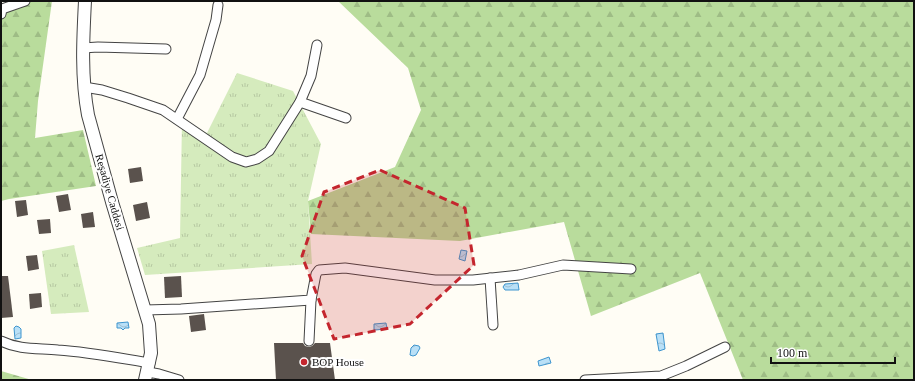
<svg xmlns="http://www.w3.org/2000/svg" width="915" height="381" viewBox="0 0 915 381" font-family="'Times New Roman',serif">
  <style>
    .grass { fill: url(#grass-tufts) }
    .forest { fill: url(#forest-firs) }
    .water { fill: url(#water-waves); stroke: #3f96cf }
    .building { fill: #5a524d }
    .lines { fill: none; stroke-linecap: round; stroke-linejoin: round }
    .minor-casing { stroke: #444; stroke-width: 11 }
    .tertiary-casing { stroke: #444; stroke-width: 14 }
    .minor { stroke: #fff; stroke-width: 9 }
    .tertiary { stroke: #fff; stroke-width: 12 }
    .marked { fill: #c4262e; fill-opacity: 0.2; stroke: #c4262e; stroke-width: 3; stroke-dasharray: 8 5; stroke-linejoin: round }
    .poi-dot { fill: #c4262e; stroke: #fff; stroke-width: 1.5 }
    .labels { text-anchor: middle; stroke-width: 4; stroke-linejoin: round; paint-order: stroke }
    .street-label { font-size: 11px; fill: #111; stroke: #fff }
    .poi-label { font-size: 11px; fill: #111; stroke: #fff; text-anchor: start }
  </style>
  <defs>
    <pattern id="grass-tufts" width="24" height="20" patternUnits="userSpaceOnUse"><rect width="24" height="20" fill="#d5ebbd"/><path d="M3 7l-1-3M5 7V3M7 7l1-3M15 17l-1-3M17 17v-4M19 17l1-3" fill="none" stroke="#b6c8a1"/></pattern>
    <pattern id="forest-firs" width="22" height="20" patternUnits="userSpaceOnUse"><rect width="22" height="20" fill="#b9dc9c"/><path d="M5 1l3.5 6h-7zM16 11l3.5 6h-7z" fill="#9ebc85"/></pattern>
    <pattern id="water-waves" width="16" height="10" patternUnits="userSpaceOnUse"><rect width="16" height="10" fill="#b9e0f7"/><path d="M0 5q4-4 8 0t8 0" fill="none" stroke="#9ebfd3"/></pattern>
  </defs>
  <rect width="100%" height="100%" fill="#fffdf5"/>
  <g class="grass">
    <polygon points="237,73 293,91 321,144 308,201 312,264 145,275 137,248 180,238 182,120 207,133"/>
    <polygon points="74,245 89,312 51,314 42,251"/>
  </g>
  <g class="forest">
    <polygon points="22,1 52,1 38,101 35,138 83,130 96,186 9,199 1,201 1,18 2,13 21,8"/>
    <polygon points="338,1 914,1 914,380 743,380 700,273 591,316 564,222 460,241 311,234 308,201 395,167 421,110 408,68"/>
    <polygon points="1,371 32,380 1,380"/>
  </g>
  <g class="water">
    <polygon points="461,250 467,251 465,261 459,259"/>
    <polygon points="518,283 519,290 505,290 503,287 505,284"/>
    <polygon points="128,322 129,328 125,328 123,330 121,328 117,328 117,323"/>
    <polygon points="386,323 387,329 374,330 374,324"/>
    <polygon points="16,326 19,327 21,329 21,338 15,339 14,328"/>
    <polygon points="663,333 665,349 659,351 656,334"/>
    <polygon points="414,345 419,346 420,348 416,355 413,356 410,355 411,348"/>
    <polygon points="549,357 551,363 539,366 538,361"/>
  </g>
  <g class="building">
    <polygon points="141,167 143,181 130,183 128,169"/>
    <polygon points="68,194 71,210 59,212 56,196"/>
    <polygon points="26,200 28,215 17,217 15,201"/>
    <polygon points="147,202 150,218 136,221 133,205"/>
    <polygon points="93,212 95,227 83,228 81,214"/>
    <polygon points="50,219 51,233 39,234 37,220"/>
    <polygon points="37,255 39,269 28,271 26,256"/>
    <polygon points="1,276 8,276 13,317 1,318"/>
    <polygon points="181,276 182,297 165,298 164,277"/>
    <polygon points="41,293 42,307 30,309 29,294"/>
    <polygon points="204,314 206,330 191,332 189,316"/>
    <polygon points="274,343 303,343 305,346 309,347 312,346 315,343 330,343 335,380 276,380"/>
  </g>
  <g class="lines">
    <g class="minor-casing">
      <g id="minor">
        <polyline points="1,14 2,9 25,1"/>
        <polyline points="83,48 98,47 166,49"/>
        <polyline points="84,87 102,90 128,98 163,110 232,157 246,162 257,159 269,151 300,102 346,118"/>
        <polyline points="300,102 311,76 317,45"/>
        <polyline points="177,119 200,75 216,20 218,5"/>
        <polyline points="490,278 493,325"/>
        <polyline points="145,310 181,309 311,300 316,274 319,270 345,268 435,280 473,280 519,275 563,265 631,269"/>
        <path d="M1 341C19 350 38 348 58 350 89 352 119 358 150 363"/>
        <polyline points="309,341 311,300"/>
        <polyline points="148,372 159,374 179,380"/>
        <polyline points="585,380 661,376 686,366 725,347"/>
      </g>
    </g>
    <g class="tertiary-casing">
      <path id="tertiary" d="M85 1C83 39 81 77 88 115L112 202 149 324 151 353 145 380"/>
    </g>
    <use href="#minor" class="minor"/>
    <use href="#tertiary" class="tertiary"/>
  </g>
  <path class="marked" d="M380 170 465 208 474 265 410 324 334 339 302 256 324 192Z"/>
  <circle class="poi-dot" cx="304" cy="362" r="4"/>
  <g class="labels">
    <g class="street-label">
      <text transform="translate(110 192) rotate(74)" y="4">Reşadiye Caddesi</text>
    </g>
    <g class="poi-label">
      <text x="312" y="366">BOP House</text>
    </g>
  </g>
  <rect width="915" height="381" fill="none" stroke="#111111" stroke-width="4"/>
  <path d="M771 357v6h124v-6" fill="none" stroke="#111111" stroke-width="2"/>
  <text x="777" y="357" font-size="12" fill="#111111" stroke="#ffffff" stroke-width="3" paint-order="stroke">100 m</text>
</svg>
